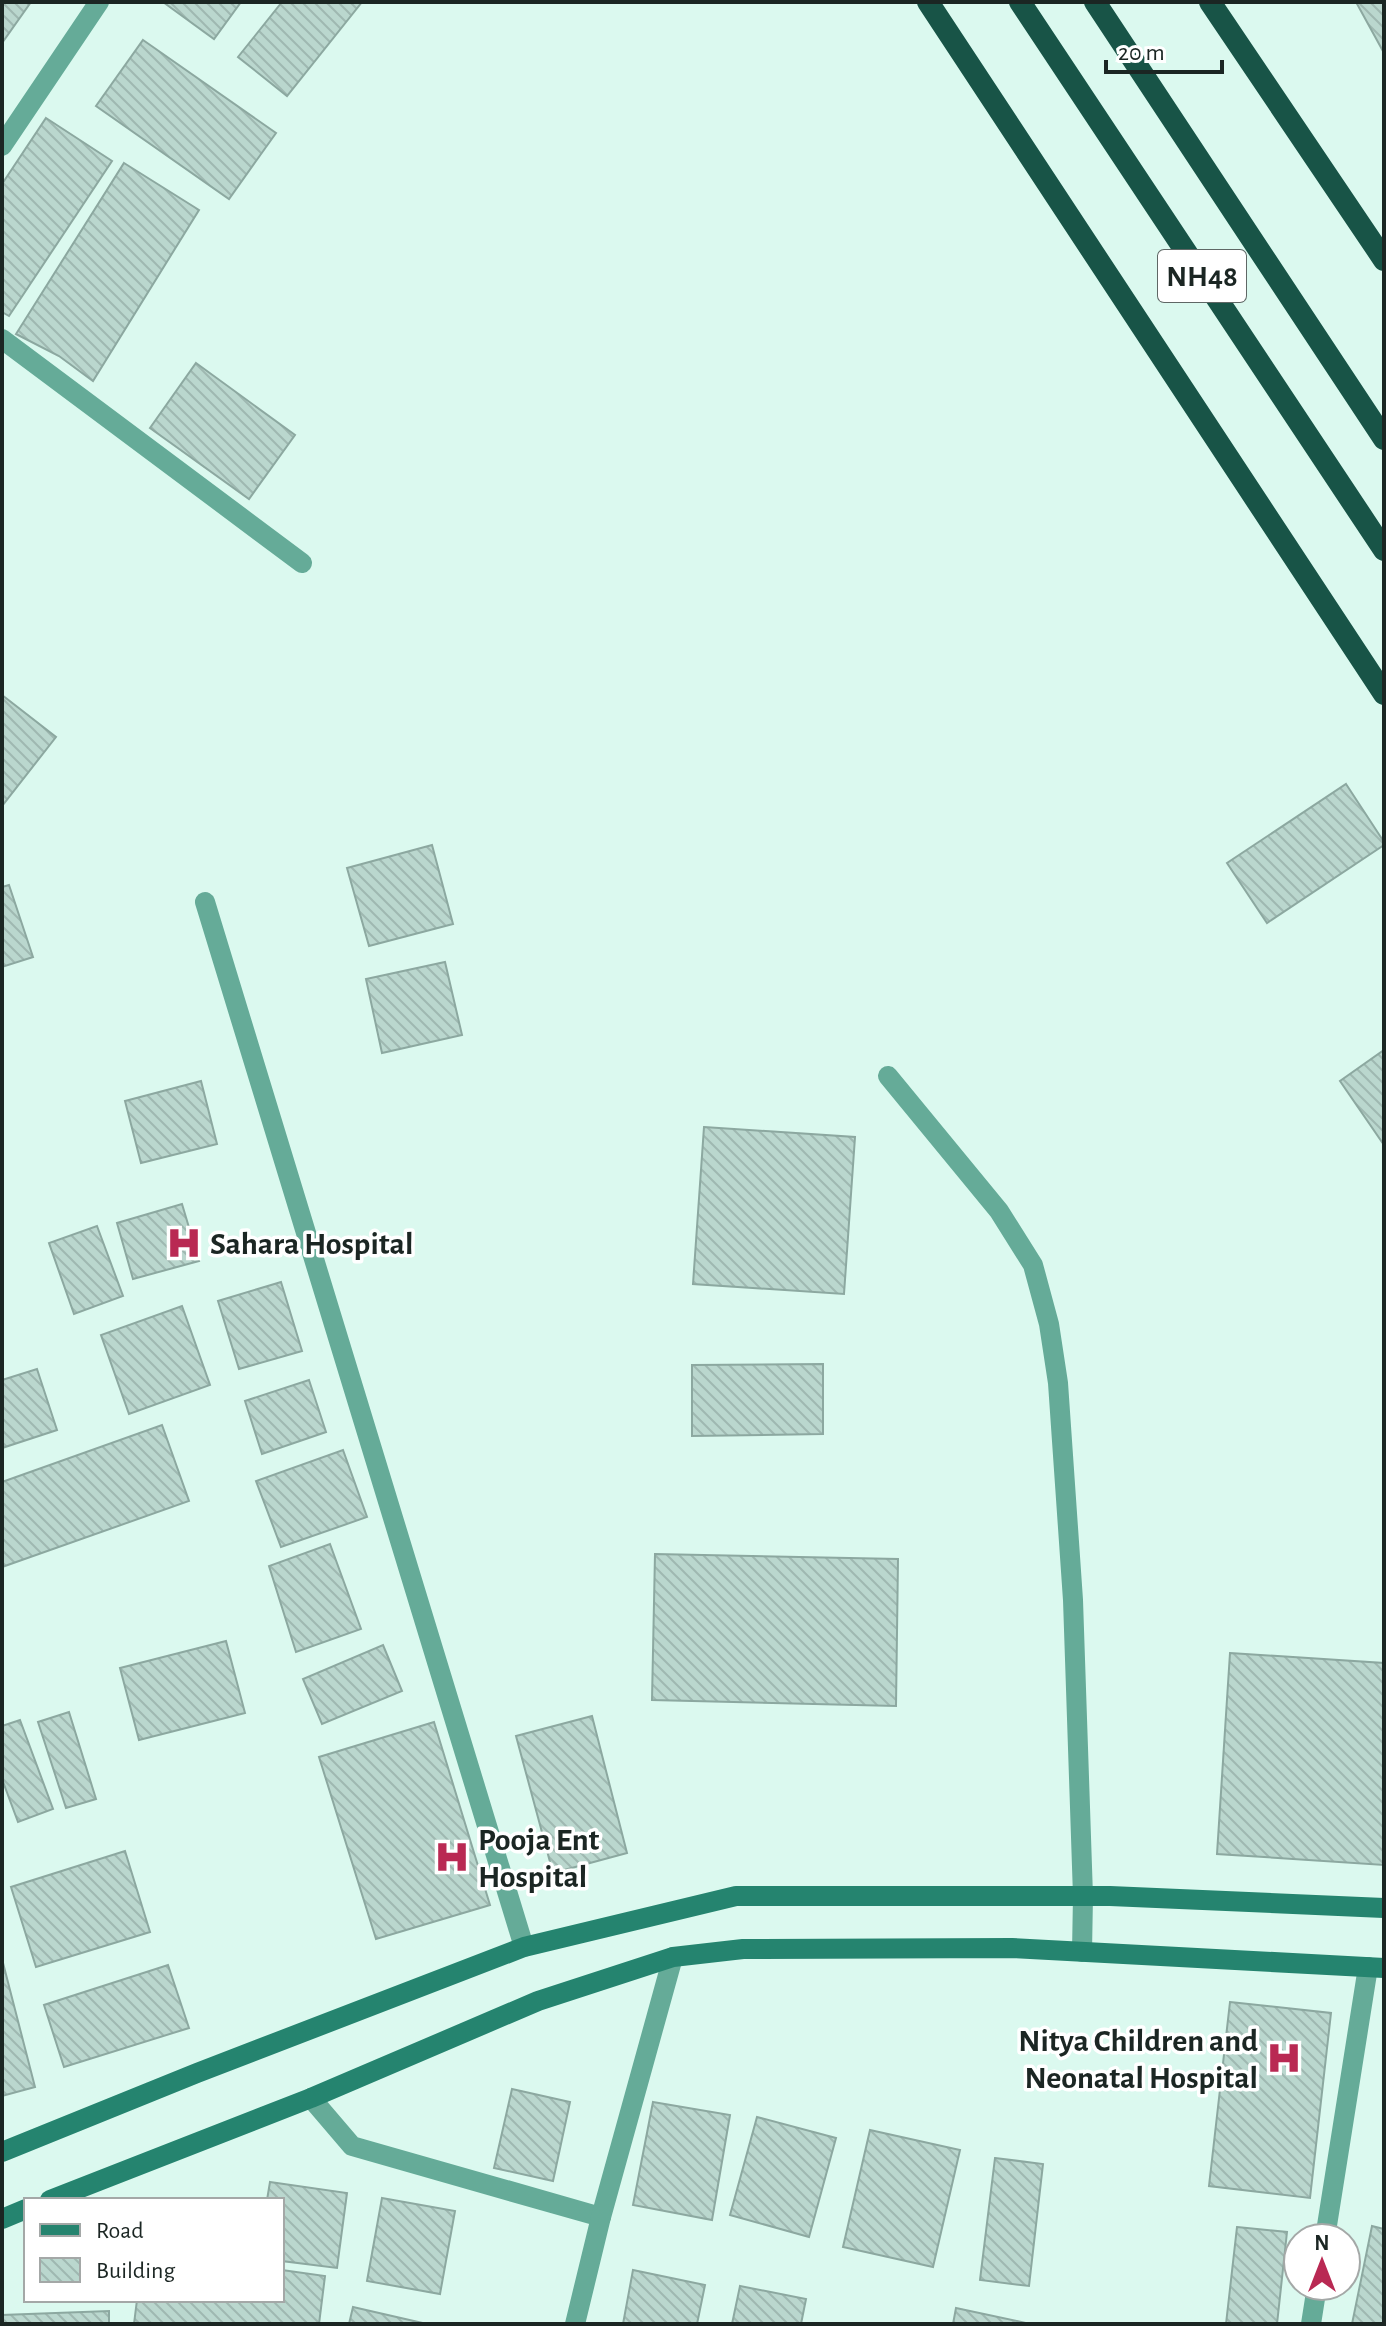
<svg xmlns="http://www.w3.org/2000/svg" width="1386" height="2326" viewBox="0 0 1386 2326" font-family="'Alegreya Sans',sans-serif">
  <style>
    .building { fill: url(#building-back-hatch); stroke: #8ca8a0; stroke-width: 2 }
    .lines { fill: none; stroke-linecap: round; stroke-linejoin: round }
    .service { stroke: #65ab98; stroke-width: 20 }
    .minor { stroke: #65ab98; stroke-width: 20 }
    .secondary { stroke: #25846f; stroke-width: 20 }
    .trunk { stroke: #185447; stroke-width: 22 }
    .labels { text-anchor: middle; stroke-width: 7; stroke-linejoin: round; paint-order: stroke }
    .shield { fill: #fff; stroke: #5f6765; stroke-width: 2 }
    .shield-label { font-size: 30px; font-weight: bold; fill: #1b2623 }
    .poi-label { font-size: 32px; font-weight: bold; fill: #1b2623; stroke: #fff; text-anchor: start }
  </style>
  <defs>
    <pattern id="building-back-hatch" width="6" height="6" patternUnits="userSpaceOnUse" patternTransform="scale(2)"><rect width="6" height="6" fill="#bad7ce"/><path d="M-1 5l2 2M0 0l6 6M5-1l2 2" fill="none" stroke="#9fb8b1"/></pattern>
  </defs>
  <rect width="100%" height="100%" fill="#dbf9ef"/>
  <g class="building">
    <polygon points="2,2 31,2 2,43"/>
    <polygon points="163,2 241,2 214,39"/>
    <polygon points="282,2 362,2 287,96 238,57"/>
    <polygon points="1356,2 1384,2 1384,53"/>
    <polygon points="143,40 276,133 229,199 96,106"/>
    <polygon points="46,118 112,161 9,316 2,312 2,184"/>
    <polygon points="124,163 199,210 93,381 59,356 16,334"/>
    <polygon points="196,363 295,435 249,499 150,428"/>
    <polygon points="2,695 56,737 2,806"/>
    <polygon points="1346,784 1384,842 1384,845 1267,923 1227,863"/>
    <polygon points="432,845 453,924 369,946 347,868"/>
    <polygon points="9,885 33,957 2,967 2,887"/>
    <polygon points="445,962 462,1035 382,1053 366,979"/>
    <polygon points="1384,1050 1384,1145 1340,1081"/>
    <polygon points="201,1081 217,1144 141,1163 125,1101"/>
    <polygon points="704,1127 855,1137 844,1294 693,1284"/>
    <polygon points="182,1204 199,1261 133,1279 117,1223"/>
    <polygon points="97,1226 123,1296 74,1314 49,1243"/>
    <polygon points="281,1282 302,1351 239,1369 218,1301"/>
    <polygon points="182,1306 210,1385 129,1414 101,1335"/>
    <polygon points="823,1364 823,1434 692,1436 692,1365"/>
    <polygon points="37,1369 57,1430 2,1448 2,1380"/>
    <polygon points="309,1380 326,1432 262,1454 245,1401"/>
    <polygon points="162,1425 189,1501 2,1567 2,1482"/>
    <polygon points="343,1450 367,1517 281,1547 256,1481"/>
    <polygon points="330,1544 361,1629 296,1652 269,1566"/>
    <polygon points="655,1554 898,1559 896,1706 652,1700"/>
    <polygon points="226,1641 245,1713 139,1740 120,1668"/>
    <polygon points="383,1645 402,1691 322,1724 303,1679"/>
    <polygon points="1230,1653 1384,1663 1384,1865 1217,1854"/>
    <polygon points="69,1712 96,1799 66,1808 38,1722"/>
    <polygon points="592,1716 627,1853 553,1873 516,1736"/>
    <polygon points="20,1720 53,1809 18,1822 2,1779 2,1726"/>
    <polygon points="434,1722 490,1905 376,1939 319,1757"/>
    <polygon points="125,1851 150,1932 36,1967 11,1887"/>
    <polygon points="2,1959 35,2087 2,2096"/>
    <polygon points="168,1965 189,2028 64,2067 44,2005"/>
    <polygon points="1230,2002 1331,2013 1310,2198 1209,2186"/>
    <polygon points="512,2089 570,2102 553,2181 494,2168"/>
    <polygon points="653,2102 730,2115 712,2220 633,2205"/>
    <polygon points="757,2117 836,2138 809,2237 730,2215"/>
    <polygon points="870,2130 960,2150 933,2267 843,2247"/>
    <polygon points="995,2158 1043,2164 1029,2286 980,2280"/>
    <polygon points="270,2182 347,2193 337,2268 282,2261 282,2200 267,2200"/>
    <polygon points="382,2198 455,2211 440,2294 367,2281"/>
    <polygon points="1372,2226 1384,2229 1384,2324 1352,2324"/>
    <polygon points="1237,2227 1287,2232 1277,2324 1226,2324"/>
    <polygon points="282,2270 325,2276 319,2324 134,2324 137,2300 282,2300"/>
    <polygon points="633,2270 705,2285 697,2324 623,2324"/>
    <polygon points="740,2286 806,2299 801,2324 732,2324"/>
    <polygon points="353,2307 427,2324 349,2324"/>
    <polygon points="956,2308 1026,2323 1026,2324 953,2324"/>
    <polygon points="109,2311 109,2324 2,2324 2,2315"/>
  </g>
  <g class="lines">
    <polyline class="service" points="888,1076 999,1211 1033,1265 1049,1324 1058,1383 1073,1600 1083,1896 1082,1952"/>
    <g class="minor">
      <polyline points="2,146 99,2"/>
      <polyline points="2,339 302,563"/>
      <polyline points="205,902 524,1947"/>
      <polyline points="311,2098 352,2146 601,2217"/>
      <polyline points="1325,2238 1368,1967"/>
      <polyline points="575,2324 601,2217 673,1957"/>
      <polyline points="1311,2324 1317,2286"/>
    </g>
    <g class="secondary">
      <polyline points="2,2152 197,2073 524,1947 736,1896 1110,1896 1384,1908"/>
      <polyline points="50,2200 311,2098 538,2001 673,1957 743,1949 1012,1948 1384,1968"/>
      <polyline points="2,2219 26,2209"/>
    </g>
    <g class="trunk">
      <polyline points="928,2 1384,694"/>
      <polyline points="1020,2 1384,550"/>
      <polyline points="1095,2 1384,439"/>
      <polyline points="1210,2 1384,260"/>
    </g>
  </g>
  <defs>
    <g id="hospital-bare" transform="scale(2.76)"><path d="M-5-5h3v3.5h4V-5h3V5h-3V1.5h-4V5h-3Z" fill="#b92953" stroke="#fff" stroke-width="2.5" paint-order="stroke"/></g>
  </defs>
  <g fill-rule="evenodd">
    <use href="#hospital-bare" x="184" y="1243"/>
    <use href="#hospital-bare" x="452" y="1857"/>
    <use href="#hospital-bare" x="1284" y="2058"/>
  </g>
  <g class="labels">
    <rect class="shield" x="1158" y="250" width="88" height="52" rx="6"/>
    <g class="shield-label">
      <text x="1202" y="286">NH48</text>
    </g>
    <g class="poi-label">
      <text x="210" y="1254">Sahara Hospital</text>
      <text x="478" y="1850">Pooja Ent<tspan x="478" dy="37">Hospital</tspan></text>
      <text x="1258" y="2051" text-anchor="end">Nitya Children and<tspan x="1258" dy="37">Neonatal Hospital</tspan></text>
    </g>
  </g>
  <rect width="1386" height="2326" fill="none" stroke="#1b2623" stroke-width="8"/>
  <rect x="24" y="2198" width="260" height="104" fill="#ffffff" stroke="#a4a8a7" stroke-width="2"/>
  <rect x="40" y="2224" width="40" height="12" fill="#25846f" stroke="#a4a8a7" stroke-width="2"/>
  <text x="96" y="2238" font-size="24" fill="#1b2623">Road</text>
  <rect x="40" y="2258" width="40" height="24" fill="url(#building-back-hatch)" stroke="#a4a8a7" stroke-width="2"/>
  <text x="96" y="2278" font-size="24" fill="#1b2623">Building</text>
  <g transform="translate(1322 2262)"><circle r="38" fill="#ffffff" stroke="#a4a8a7" stroke-width="2"/>
  <path d="M0-6L14 30L0 20L-14 30Z" fill="#b92953"/>
  <text y="-12" font-size="22" font-weight="bold" text-anchor="middle" fill="#1b2623">N</text>
  </g>
  <path d="M1106 60v12h116v-12" fill="none" stroke="#1b2623" stroke-width="4"/>
  <text x="1118" y="60" font-size="24" fill="#1b2623" stroke="#ffffff" stroke-width="6" paint-order="stroke">20 m</text>
</svg>
